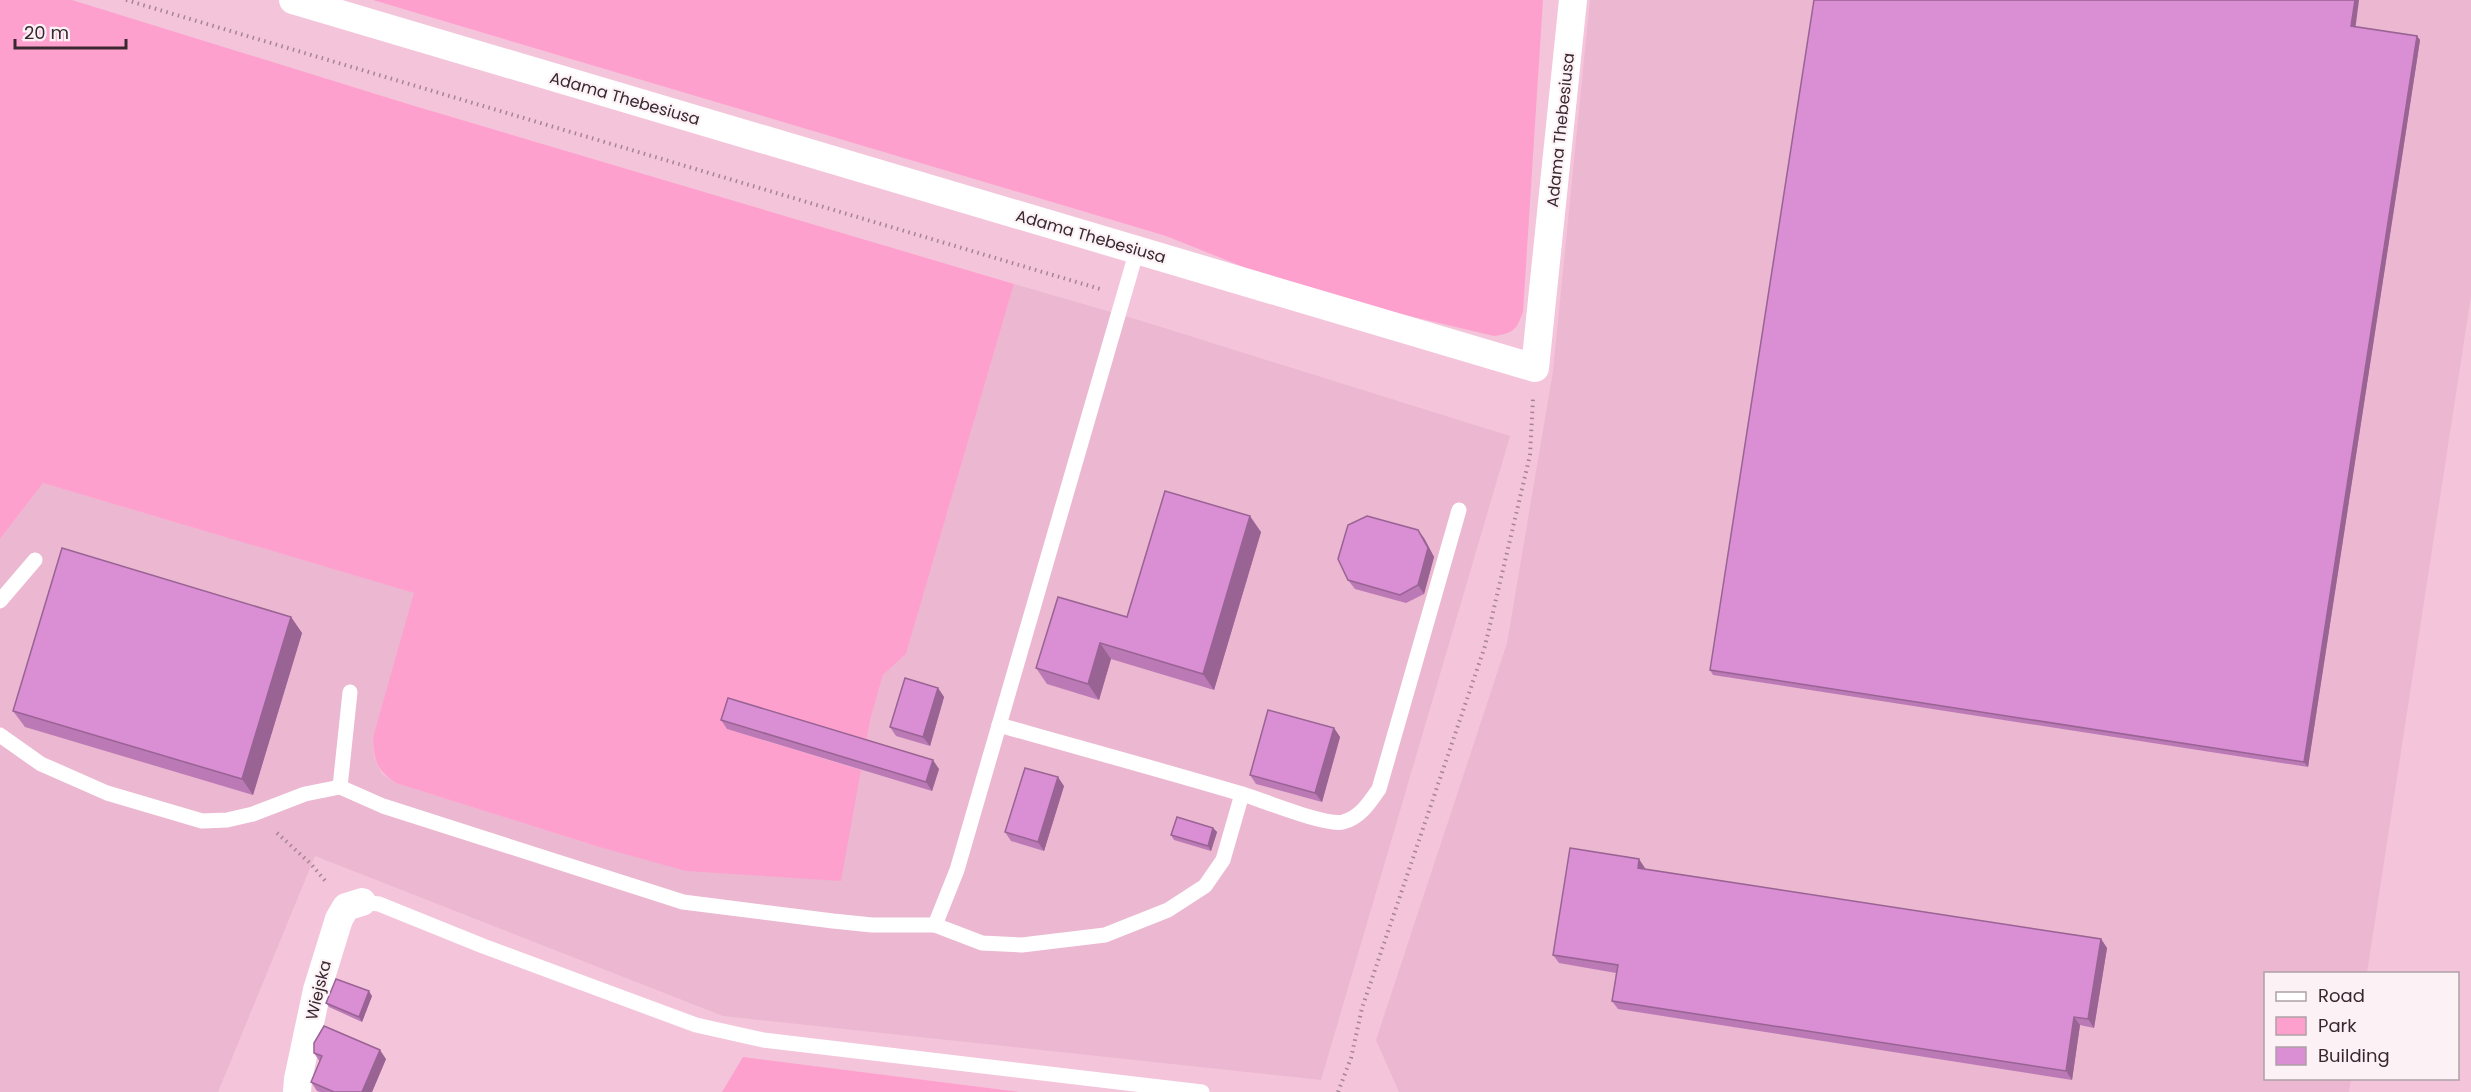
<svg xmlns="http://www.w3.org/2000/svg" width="2471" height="1092" viewBox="0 0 2471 1092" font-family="Poppins,sans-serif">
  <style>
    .built { fill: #ecb7d0 }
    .green { fill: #fea0ce }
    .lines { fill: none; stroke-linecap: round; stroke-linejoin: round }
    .path { stroke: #a78493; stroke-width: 4; stroke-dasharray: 1.5 4.5; stroke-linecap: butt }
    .service { stroke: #fff; stroke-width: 15 }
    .minor { stroke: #fff; stroke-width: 28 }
    .wall { fill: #bb7ab6 }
    .shaded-wall { fill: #996394 }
    .building { fill: #da8ed4; stroke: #996394; stroke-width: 1.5 }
    .labels { text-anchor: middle; stroke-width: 4.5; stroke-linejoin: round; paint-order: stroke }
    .street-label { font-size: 16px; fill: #3a2830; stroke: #fcf2f6 }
  </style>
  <rect width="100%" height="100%" fill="#f4c5da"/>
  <g class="built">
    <polygon points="1590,0 2471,0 2471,296 2367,973 2266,974 2266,1078 2351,1079 2349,1092 1399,1092 1376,1040 1507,643 1553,371"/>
    <polygon points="1014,284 1142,321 1510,436 1321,1080 723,1016 315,856 218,1092 0,1092 0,539 43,483 415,593 373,737 374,757 382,774 396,783 596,846 861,770 727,729 865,747 871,717 883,675 906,654"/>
  </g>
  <g class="green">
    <path d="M0 0H72L408 104 1014 284 906 654 883 675 871 717 865 747 727 729 861 770 841 881 686 871 596 846 396 783C376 770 374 760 373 737L414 593 43 483 0 539Z"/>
    <path d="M373 0H1543L1523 312C1516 331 1513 333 1494 336L1350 302 1261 274 1166 236Z"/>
    <polygon points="743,1057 1019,1092 722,1092"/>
  </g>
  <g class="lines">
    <g class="path">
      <polyline points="126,0 1100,289"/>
      <polyline points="277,833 311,864 327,883"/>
      <polyline points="1338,1092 1351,1058 1362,1008 1485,646 1530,455 1533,399"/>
    </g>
    <g class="service">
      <polyline points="0,601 35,560"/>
      <path d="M999 725C1080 748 1161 770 1242 794 1263 800 1324 826 1343 822 1360 818 1370 802 1379 789L1459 510"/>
      <polyline points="0,735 41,764 107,793 202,821 227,820 253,814 305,794 340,787 383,806 683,902 833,921 872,925 935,925 957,870 1137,250"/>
      <polyline points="340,787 350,692"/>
      <polyline points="362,902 379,904 483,946 696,1025 763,1040 1202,1092"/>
      <polyline points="935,925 982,943 1022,945 1105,935 1168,910 1205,886 1223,860 1242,794"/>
    </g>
    <g class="minor">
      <polyline points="293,0 1535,368 1573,0"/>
      <polyline points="297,1092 298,1079 317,990 339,919 346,907 362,902"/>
    </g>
  </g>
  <g class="wall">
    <polygon points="2355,27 2417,36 2420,40 2308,767 1713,675 1710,670"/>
    <polygon points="1261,532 1214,690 1111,659 1099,700 1047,684 1036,668 1127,617"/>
    <polygon points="1424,538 1434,557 1424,594 1406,603 1355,589 1348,580"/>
    <polygon points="291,617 302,633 253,795 25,727 13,711"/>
    <polygon points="938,688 944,697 930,746 896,736 890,727"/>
    <polygon points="721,720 939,769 932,791 727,729"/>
    <polygon points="1334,728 1340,737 1322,802 1256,784 1250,775"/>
    <polygon points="1064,786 1044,851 1011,841 1005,832"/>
    <polygon points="1213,828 1217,832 1211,851 1174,840 1171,835"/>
    <polygon points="1645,868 1645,869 2101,939 2107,948 2094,1028 2080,1025 2072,1080 1618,1009 1612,1001 1616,973 1559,963 1553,955"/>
    <polygon points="372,996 362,1022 329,1007 326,1003"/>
    <polygon points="314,1053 386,1059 372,1092 320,1092 317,1091 311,1082 320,1062"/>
  </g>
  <g class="shaded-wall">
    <polygon points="2355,0 2359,0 2355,31 2351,26"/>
    <polygon points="2417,36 2420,40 2308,767 2304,762"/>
    <polygon points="1250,516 1261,532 1214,690 1203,674"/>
    <polygon points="1418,530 1424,538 1434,557 1424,594 1418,585"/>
    <polygon points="291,617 302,633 253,795 242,779"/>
    <polygon points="1100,643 1111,659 1099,700 1088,684"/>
    <polygon points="938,688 944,697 930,746 923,737"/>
    <polygon points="1334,728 1340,737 1322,802 1315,793"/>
    <polygon points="933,760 939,769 932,791 926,782"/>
    <polygon points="1058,777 1064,786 1044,851 1038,842"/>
    <polygon points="1213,828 1217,832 1211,851 1208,846"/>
    <polygon points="1639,859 1645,868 1644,876 1638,868"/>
    <polygon points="2101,939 2107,948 2094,1028 2088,1019"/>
    <polygon points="369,991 372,996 362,1022 359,1017"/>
    <polygon points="2074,1017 2080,1025 2072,1080 2066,1071"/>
    <polygon points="380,1050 386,1059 372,1092 362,1092"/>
  </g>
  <g class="building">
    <polygon points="1814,0 2355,0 2351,26 2417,36 2304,762 1710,670"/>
    <polygon points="1165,491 1250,516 1203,674 1100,643 1088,684 1036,668 1058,597 1127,617"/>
    <polygon points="1367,516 1418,530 1428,548 1418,585 1400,595 1348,580 1338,559 1348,525"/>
    <polygon points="62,548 291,617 242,779 13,711"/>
    <polygon points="905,678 938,688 923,737 890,727"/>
    <polygon points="728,698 933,760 926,782 721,720"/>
    <polygon points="1268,710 1334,728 1315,793 1250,775"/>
    <polygon points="1025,768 1058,777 1038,842 1005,832"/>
    <polygon points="1177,817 1213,828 1208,846 1171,835"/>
    <polygon points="1570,848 1639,859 1638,868 2101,939 2088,1019 2074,1017 2066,1071 1612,1001 1618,965 1553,955"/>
    <polygon points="336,979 369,991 359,1017 326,1003"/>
    <polygon points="324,1026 380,1050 362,1092 334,1092 311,1082 322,1056 314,1053 314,1043"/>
  </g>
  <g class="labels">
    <g class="street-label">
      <text transform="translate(625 98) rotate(16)" y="6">Adama Thebesiusa</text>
      <text transform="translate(1560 130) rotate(-84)" y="6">Adama Thebesiusa</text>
      <text transform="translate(1091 236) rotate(16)" y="6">Adama Thebesiusa</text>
      <text transform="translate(318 990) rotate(-76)" y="6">Wiejska</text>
    </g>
  </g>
  <rect x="2264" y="972" width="195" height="108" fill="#fcf2f6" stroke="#aea1a7" stroke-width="1.5"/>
  <rect x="2276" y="992" width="30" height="9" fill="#ffffff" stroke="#aea1a7" stroke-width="1.5"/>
  <text x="2318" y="1002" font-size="18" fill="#3a2830">Road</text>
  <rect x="2276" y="1017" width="30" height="18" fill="#fea0ce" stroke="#aea1a7" stroke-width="1.5"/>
  <text x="2318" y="1032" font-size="18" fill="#3a2830">Park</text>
  <rect x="2276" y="1047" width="30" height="18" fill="#da8ed4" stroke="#aea1a7" stroke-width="1.5"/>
  <text x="2318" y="1062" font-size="18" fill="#3a2830">Building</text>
  <path d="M15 39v9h111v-9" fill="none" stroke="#3a2830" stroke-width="3"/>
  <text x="24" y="39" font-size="18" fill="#3a2830" stroke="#fcf2f6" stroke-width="4.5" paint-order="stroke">20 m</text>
</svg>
